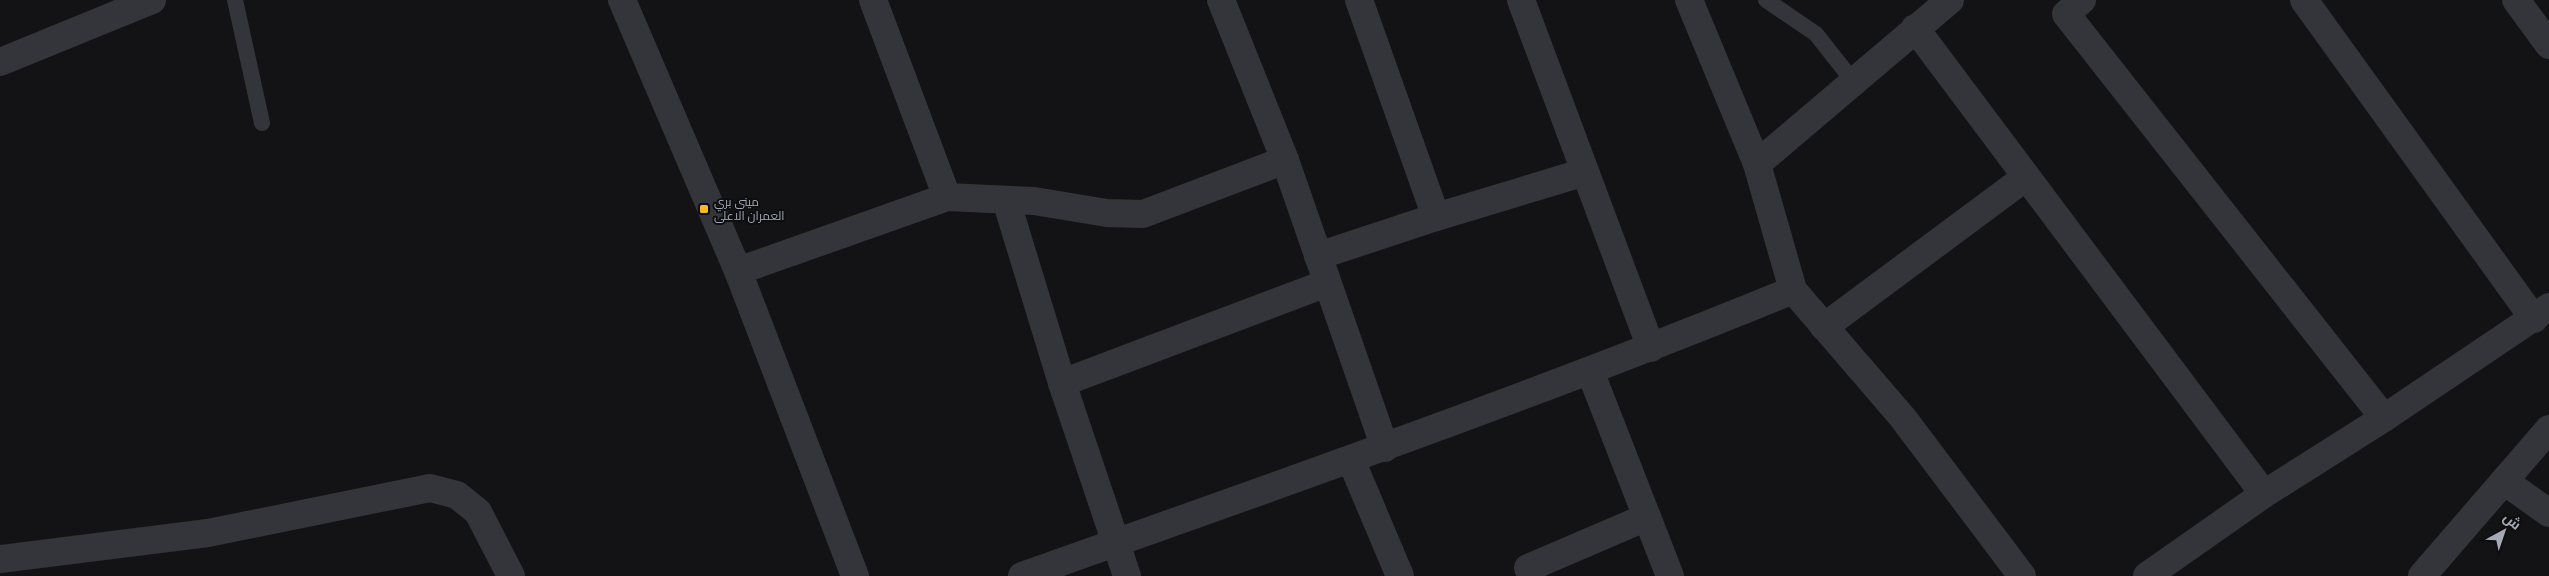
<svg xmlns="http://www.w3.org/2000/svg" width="2549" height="576" viewBox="0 0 2549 576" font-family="Overpass,Cairo,sans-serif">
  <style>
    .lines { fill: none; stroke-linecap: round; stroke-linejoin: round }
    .service { stroke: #34353a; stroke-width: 16 }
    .minor { stroke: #34353a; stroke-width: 28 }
    .poi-dot { fill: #f7b929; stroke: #0e0e10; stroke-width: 2 }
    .labels { text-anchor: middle; stroke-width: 4; stroke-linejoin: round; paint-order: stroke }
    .poi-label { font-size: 12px; fill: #a4a9b6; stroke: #0e0e10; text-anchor: start }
  </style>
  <rect width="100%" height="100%" fill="#131315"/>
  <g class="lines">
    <g class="service">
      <polyline points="235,0 262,123"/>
      <polyline points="1766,0 1816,34 1853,81"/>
    </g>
    <g class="minor">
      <polyline points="622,0 738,271 855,576"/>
      <polyline points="873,0 947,197"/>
      <polyline points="1221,0 1285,160 1385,448"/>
      <polyline points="1359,0 1436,217 1585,172"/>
      <polyline points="1521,0 1651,348"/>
      <polyline points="1689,0 1757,164 1793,290 1903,418 2022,576"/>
      <polyline points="2082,0 2066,14 2384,418"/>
      <polyline points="2304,0 2534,319"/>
      <polyline points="2516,0 2549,45"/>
      <polyline points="1915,28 2264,494"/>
      <polyline points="0,62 152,0"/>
      <polyline points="1757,164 1950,0"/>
      <polyline points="1006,200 1062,383 1127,576"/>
      <polyline points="1318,256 1436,217"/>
      <polyline points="738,271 947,197 1034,201 1107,213 1143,214 1285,160"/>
      <polyline points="1824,327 2026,177"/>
      <polyline points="1590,371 1670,576"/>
      <polyline points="1062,383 1327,283"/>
      <polyline points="1351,460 1400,576"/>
      <polyline points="2504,481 2549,513"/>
      <polyline points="0,559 208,533 430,488 457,495 478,512 511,576"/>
      <path d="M1022 576C1281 484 1539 394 1793 290"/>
      <polyline points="1532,576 1528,568 1647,517"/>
      <polyline points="2147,576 2264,494 2384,418 2549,307"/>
      <polyline points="2422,576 2549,429"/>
    </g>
  </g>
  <rect class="poi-dot" x="699" y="204" width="10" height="10" rx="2.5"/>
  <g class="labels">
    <g class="poi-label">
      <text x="714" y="206">ميني بري<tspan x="714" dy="14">العمران الاعلى</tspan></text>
    </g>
  </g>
  <g transform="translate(2504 531) rotate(40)" stroke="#0e0e10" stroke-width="4" paint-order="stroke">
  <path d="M0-4L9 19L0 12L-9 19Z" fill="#a4a9b6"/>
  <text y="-8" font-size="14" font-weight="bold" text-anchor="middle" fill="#a4a9b6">ش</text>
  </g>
</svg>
